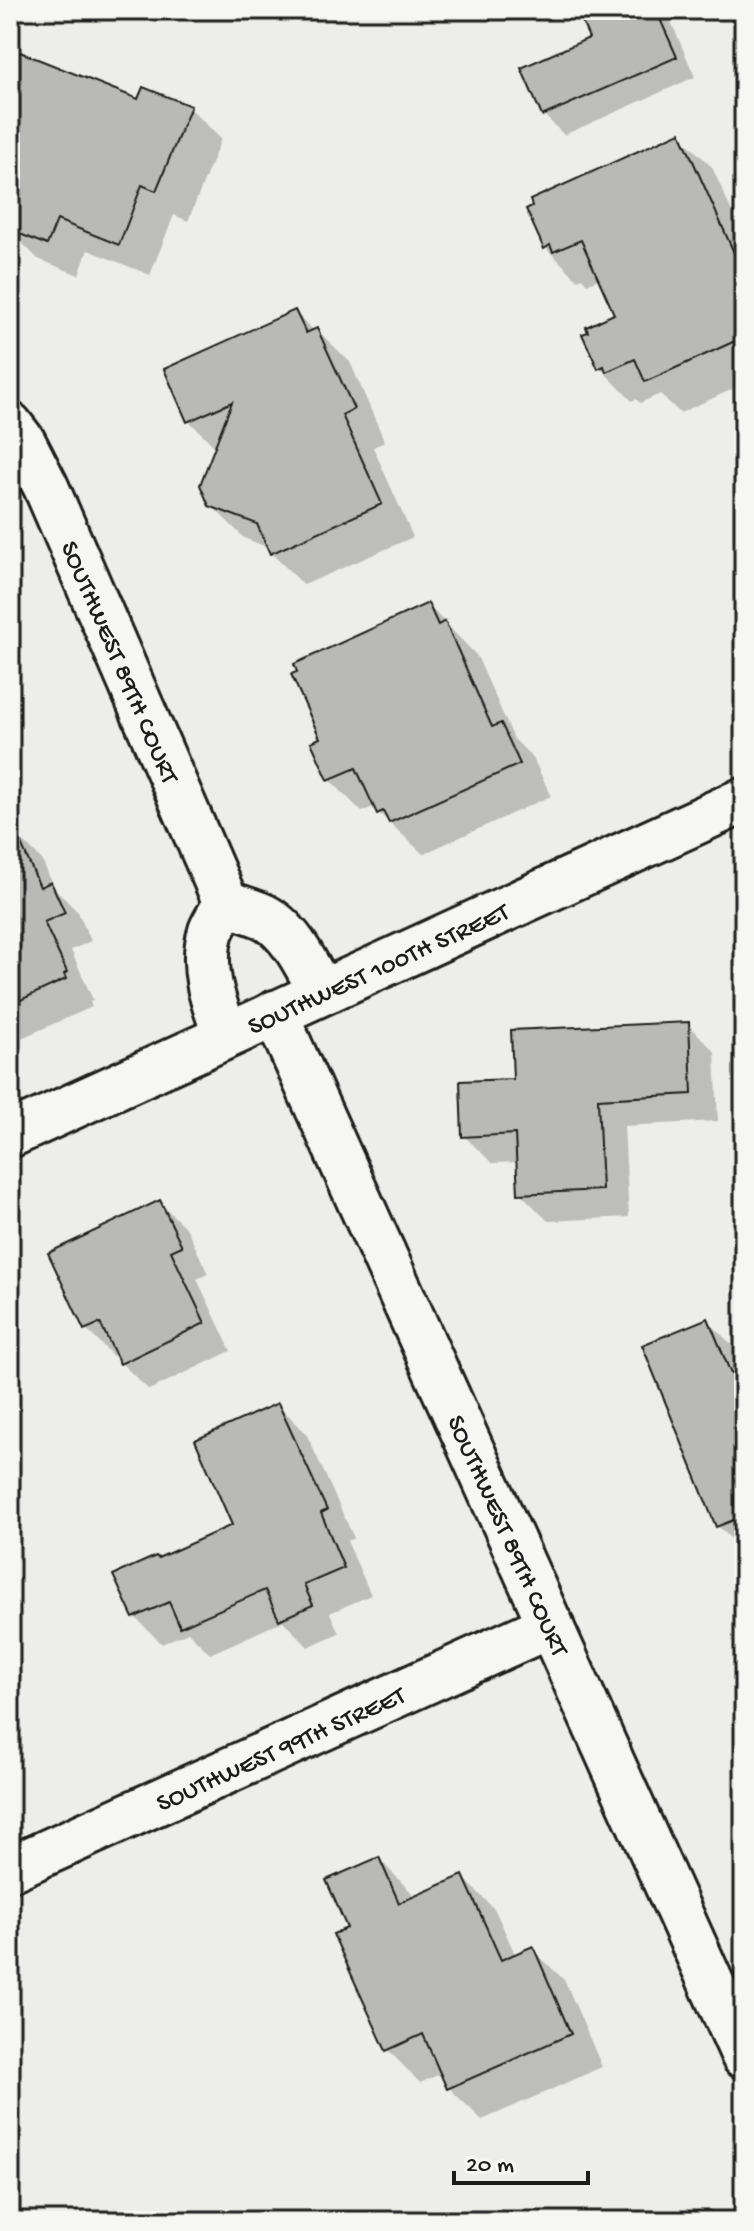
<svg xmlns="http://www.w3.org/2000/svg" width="754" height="2231" viewBox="0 0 754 2231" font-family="'Gochi Hand',sans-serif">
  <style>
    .shadow { fill: #0003 }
    .building { fill: #b9b9b6; stroke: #1c1c1c; stroke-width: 2 }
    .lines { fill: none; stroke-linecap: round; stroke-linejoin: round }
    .minor-casing { stroke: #1c1c1c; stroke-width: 50 }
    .minor { stroke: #f6f6f2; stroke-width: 44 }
    .labels { text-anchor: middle; stroke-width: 6; stroke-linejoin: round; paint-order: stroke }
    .street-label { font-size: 26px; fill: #1c1c1c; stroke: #f6f6f2 }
  </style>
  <rect width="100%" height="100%" fill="#edede9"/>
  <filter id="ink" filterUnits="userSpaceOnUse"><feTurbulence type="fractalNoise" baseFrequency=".0125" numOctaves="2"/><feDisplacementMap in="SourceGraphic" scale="16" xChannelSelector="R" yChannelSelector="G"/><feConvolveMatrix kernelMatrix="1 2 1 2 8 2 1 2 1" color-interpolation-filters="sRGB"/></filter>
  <g filter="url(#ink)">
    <g class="shadow">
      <polygon points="579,10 666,10 695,77 564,135 544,115 592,39"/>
      <polygon points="10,61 139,102 190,108 221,139 188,221 174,215 150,275 88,250 79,275 38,259 10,231"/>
      <polygon points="679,135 712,167 744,239 744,384 680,413 660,394 640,403 636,399 632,401 600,368 585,335 617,315 600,278 587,284 582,278 578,280 546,248"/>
      <polygon points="295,312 314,331 317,330 350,362 385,442 373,447 413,537 304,585 271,553 269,548 244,538 211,505 216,448 189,421"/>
      <polygon points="744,463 744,478 738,466"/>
      <polygon points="744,491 744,507 738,494"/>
      <polygon points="428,605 477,656 514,739 533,758 551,796 423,854 379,813 375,806 362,812 329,779 323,739"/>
      <polygon points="10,831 15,833 42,860 54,888 78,912 91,941 71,950 93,1000 90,1001 92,1007 10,1043"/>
      <polygon points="688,1024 715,1052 718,1121 624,1126 629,1217 548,1221 520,1193 519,1162 492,1163 464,1136 515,1080"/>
      <polygon points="159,1202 187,1229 208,1274 197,1279 231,1351 149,1390 121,1363 117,1355 113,1356 86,1329"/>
      <polygon points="708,1321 735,1348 744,1370 744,1552 718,1526"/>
      <polygon points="278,1405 306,1433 354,1538 347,1541 371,1595 330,1613 339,1633 308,1647 283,1621 210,1654 188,1632 162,1644 135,1617 158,1560 235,1526"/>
      <polygon points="379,1859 411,1892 414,1899 463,1877 495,1910 516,1956 532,1949 565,1981 602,2067 482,2120 449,2088 442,2073 420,2083 388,2050 336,1935 349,1929"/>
    </g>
    <g class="building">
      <polygon points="577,10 656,10 677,57 542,116 521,68 589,38"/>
      <polygon points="10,48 138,99 143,87 191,106 156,191 142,185 119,245 57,220 47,245 10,230"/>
      <polygon points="680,132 744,275 744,337 645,382 635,359 606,372 604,366 598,369 582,334 588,332 586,327 614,314 581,240 553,252 550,245 544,249 526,209 532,206 530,200"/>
      <polygon points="295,310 306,333 317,328 354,409 342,415 382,504 270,554 257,524 209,506 200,485 232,402 187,422 164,369"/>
      <polygon points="428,603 438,625 445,621 492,727 501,723 520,764 389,823 383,811 377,814 356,768 328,780 311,742 320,738 291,674 297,672 294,664"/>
      <polygon points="10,819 40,887 51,882 65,913 44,922 67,972 64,974 66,979 10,1005"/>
      <polygon points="689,1022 692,1094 598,1099 602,1190 518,1194 515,1134 462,1137 460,1081 513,1079 511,1030"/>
      <polygon points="160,1200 182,1246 171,1251 205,1323 120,1364 100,1323 84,1330 48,1253"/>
      <polygon points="708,1318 731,1374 744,1369 744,1516 716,1527 642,1345"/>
      <polygon points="278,1403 327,1510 321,1513 344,1568 304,1585 313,1605 279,1620 265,1590 180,1627 169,1602 133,1618 113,1575 156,1556 158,1558 232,1525 195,1440"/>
      <polygon points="379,1857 399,1903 463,1875 501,1960 533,1946 571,2034 447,2089 423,2034 386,2051 333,1934 347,1928 326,1880"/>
    </g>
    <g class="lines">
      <g class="minor-casing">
        <g id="minor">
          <path id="s1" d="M10 425 23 442 46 487 226 903"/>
          <path d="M226 903C238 907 251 911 263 916 291 930 307 966 321 992"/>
          <path id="s2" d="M275 1013 744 2056"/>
          <path d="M226 1035C213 1003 200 966 211 931 215 921 222 912 226 903"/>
          <path id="s3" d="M10 1135 744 800"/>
          <path id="s4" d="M10 1869 551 1625"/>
        </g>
      </g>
      <use href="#minor" class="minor"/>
    </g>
  </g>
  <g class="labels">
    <g class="street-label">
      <text dy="9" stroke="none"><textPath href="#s1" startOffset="262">SOUTHWEST 89TH COURT</textPath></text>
      <text dy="9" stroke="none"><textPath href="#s3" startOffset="404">SOUTHWEST 100TH STREET</textPath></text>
      <text dy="9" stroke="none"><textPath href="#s2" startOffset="572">SOUTHWEST 89TH COURT</textPath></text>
      <text dy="9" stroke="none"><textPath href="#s4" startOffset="296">SOUTHWEST 99TH STREET</textPath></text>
    </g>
  </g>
  <rect width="754" height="2231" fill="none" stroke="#f6f6f2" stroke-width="40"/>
  <rect x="20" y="20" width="714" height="2191" fill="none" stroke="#1c1c1c" stroke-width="3" filter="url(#ink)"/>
  <path d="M454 2171v12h134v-12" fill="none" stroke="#1c1c1c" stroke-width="4"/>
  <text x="466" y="2171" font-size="24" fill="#1c1c1c" stroke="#f6f6f2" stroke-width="6" paint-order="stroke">20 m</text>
</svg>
